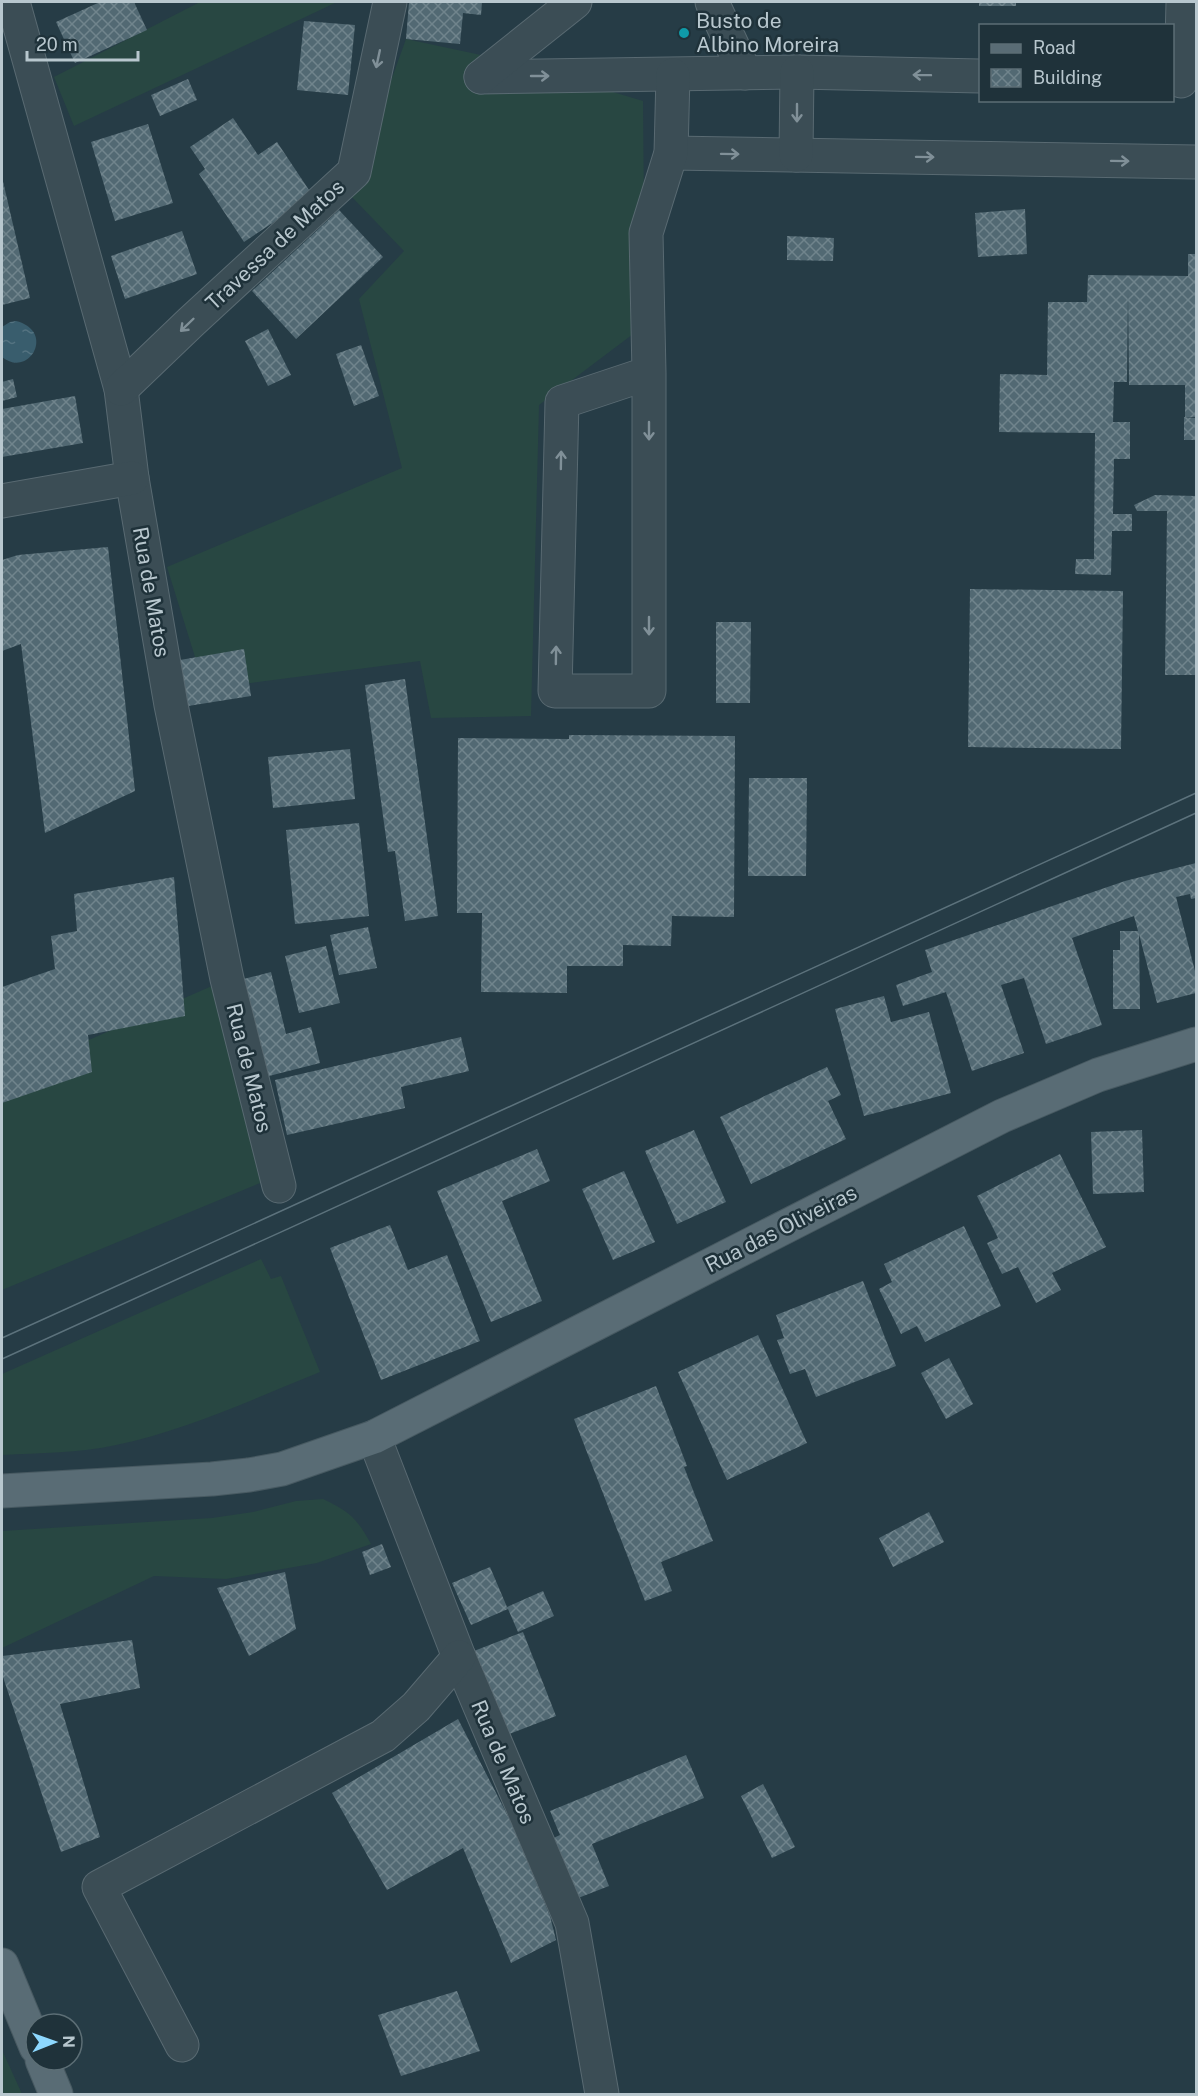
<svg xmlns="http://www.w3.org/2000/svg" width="1198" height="2096" viewBox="0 0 1198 2096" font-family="'Public Sans',sans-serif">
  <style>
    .grass { fill: #284742 }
    .water { fill: url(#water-ripples) }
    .building { fill: url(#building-cross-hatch) }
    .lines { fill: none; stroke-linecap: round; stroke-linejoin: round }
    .minor-casing { stroke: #596a72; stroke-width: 35 }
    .major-casing { stroke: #475961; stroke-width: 35 }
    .minor { stroke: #3b4d55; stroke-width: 33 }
    .major { stroke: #596c75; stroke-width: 33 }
    .tram { stroke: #5c727c; stroke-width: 1.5 }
    .oneway { stroke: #809098 }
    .culture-dot { fill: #0f9aa8; stroke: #1f323a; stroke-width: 2 }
    .labels { text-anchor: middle; stroke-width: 5; stroke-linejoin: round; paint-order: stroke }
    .poi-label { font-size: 21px; fill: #b8c7ce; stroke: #1f323a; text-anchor: start }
    .street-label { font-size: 21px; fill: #b8c7ce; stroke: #1f323a }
  </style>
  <defs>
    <pattern id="water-ripples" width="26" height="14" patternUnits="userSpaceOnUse" patternTransform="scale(1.5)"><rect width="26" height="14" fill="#395d6d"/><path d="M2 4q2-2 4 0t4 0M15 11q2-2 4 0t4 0" fill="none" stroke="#547381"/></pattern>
    <pattern id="building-cross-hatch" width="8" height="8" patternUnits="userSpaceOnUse" patternTransform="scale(1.5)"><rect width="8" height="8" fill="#526973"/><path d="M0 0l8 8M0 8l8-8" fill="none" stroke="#70848c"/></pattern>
  </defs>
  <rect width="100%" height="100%" fill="#263c46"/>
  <g class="grass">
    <polygon points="200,2 337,2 74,126 54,77"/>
    <polygon points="406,39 509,61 643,101 645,325 539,405 531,716 431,718 420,661 205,689 167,567 402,468 359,299 404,251 350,195"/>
    <polygon points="221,982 265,1181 2,1290 2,1078"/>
    <path d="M261 1259 271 1279 281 1276 320 1372C253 1399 187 1430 116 1445 79 1453 40 1453 2 1455V1374Z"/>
    <path d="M323 1499C350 1512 356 1517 371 1544L317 1563 226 1579 154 1576 2 1648V1531L212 1518 253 1512 296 1501Z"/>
    <polygon points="2,2050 22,2094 2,2094"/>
  </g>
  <path class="water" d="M16 321C56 331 29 379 2 357V327L10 322Z"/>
  <g class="building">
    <polygon points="100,2 134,2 147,30 75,63 56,22"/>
    <polygon points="409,2 482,2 481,15 463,13 460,44 406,39"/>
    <rect x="979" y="2" width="37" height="4"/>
    <polygon points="304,21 355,25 348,95 297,90"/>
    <polygon points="188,79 197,100 160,116 151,95"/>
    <polygon points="233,118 258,155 277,142 313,196 244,242 199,174 205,169 190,147"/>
    <polygon points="148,124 173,203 115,221 91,142"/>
    <polygon points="2,177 30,298 2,305"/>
    <polygon points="1025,209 1027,254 978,257 975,213"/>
    <polygon points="339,210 383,257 296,339 252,291"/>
    <polygon points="182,231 197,274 125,299 111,256"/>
    <polygon points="787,236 834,238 833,261 787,260"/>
    <polygon points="1188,254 1196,254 1196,417 1185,417 1185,385 1129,385 1128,293 1127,382 1114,382 1113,422 1130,422 1130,459 1114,459 1113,514 1132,514 1132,531 1112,531 1111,575 1075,574 1076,559 1094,559 1095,433 999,432 1000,374 1047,375 1048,302 1087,302 1088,275 1188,276"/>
    <polygon points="268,329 291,375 268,386 245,341"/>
    <polygon points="361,345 379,396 354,406 336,354"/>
    <polygon points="13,379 17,397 2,401 2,382"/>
    <polygon points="75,396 83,443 2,457 2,409"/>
    <polygon points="1184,417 1196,418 1196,440 1184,440"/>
    <polygon points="1155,495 1196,496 1196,675 1165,675 1167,511 1137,511 1134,505"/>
    <polygon points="108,547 135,791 45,833 21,644 2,651 2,560 18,555"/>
    <polygon points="970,589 1123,591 1121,749 968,747"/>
    <polygon points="716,622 751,622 750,703 716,703"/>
    <polygon points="244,649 251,696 188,706 180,660"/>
    <polygon points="405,679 438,916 405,921 395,851 388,852 365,685"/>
    <polygon points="569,735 735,736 734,917 672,916 671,946 623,945 623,966 567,966 567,993 481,992 482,913 457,913 458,738 569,739"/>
    <polygon points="350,749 355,799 273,808 268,757"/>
    <polygon points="749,778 807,778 806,876 748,876"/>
    <polygon points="359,823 369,916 295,924 286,830"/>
    <polygon points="1196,863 1196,898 1191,899 1190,894 1176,897 1196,975 1196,993 1157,1003 1139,934 1140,1009 1113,1009 1113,950 1120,950 1120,931 1138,931 1134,916 1072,938 1102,1025 1046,1044 1024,978 1001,985 1024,1053 972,1071 946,992 903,1006 896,985 932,972 925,950 1125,881"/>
    <polygon points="174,877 185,1016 88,1035 92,1072 2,1103 2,987 55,969 51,936 77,931 74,894"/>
    <polygon points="368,927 377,968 339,975 330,935"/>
    <polygon points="326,946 340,1003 299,1013 285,956"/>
    <polygon points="271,972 286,1034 311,1027 320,1063 265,1077 240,980"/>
    <polygon points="884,996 891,1022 929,1012 951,1093 864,1116 835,1009"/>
    <polygon points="461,1037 469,1071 401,1087 405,1108 287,1135 275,1080"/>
    <polygon points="827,1067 841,1095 828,1101 846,1139 751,1184 720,1117"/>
    <polygon points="694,1130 726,1202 677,1224 645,1151"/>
    <polygon points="1142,1130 1144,1192 1093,1194 1091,1132"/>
    <polygon points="537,1149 550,1181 502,1201 542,1301 491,1322 437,1191"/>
    <polygon points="1060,1154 1106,1247 1052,1273 1061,1290 1036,1303 1018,1267 1002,1274 987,1243 998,1238 977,1196"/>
    <polygon points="624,1171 655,1242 613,1260 582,1189"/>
    <polygon points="390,1225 408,1270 447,1255 480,1341 381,1380 330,1248"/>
    <polygon points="964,1226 1001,1306 925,1342 917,1326 901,1334 879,1289 892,1282 884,1264"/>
    <polygon points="863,1281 896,1366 816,1397 805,1369 790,1374 777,1340 784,1338 776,1315"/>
    <polygon points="758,1335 807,1443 727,1480 678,1372"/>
    <polygon points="949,1358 973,1404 946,1419 921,1373"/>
    <polygon points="656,1386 687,1466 684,1467 713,1541 661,1562 672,1591 645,1601 574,1419"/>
    <polygon points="929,1512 944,1542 893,1567 879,1538"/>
    <polygon points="382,1544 391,1567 370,1575 362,1552"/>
    <polygon points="490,1567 507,1607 543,1591 554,1616 518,1632 508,1609 471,1625 452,1583"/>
    <polygon points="285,1572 296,1629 249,1656 217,1588"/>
    <polygon points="523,1632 556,1716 507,1735 474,1651"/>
    <polygon points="132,1640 140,1688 60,1704 100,1837 61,1852 2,1674 2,1656"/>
    <polygon points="458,1719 511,1822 550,1916 556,1940 511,1963 463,1848 387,1890 332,1793"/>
    <polygon points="686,1755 704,1798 592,1844 609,1886 573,1900 549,1840 560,1835 550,1811"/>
    <polygon points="763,1784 795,1847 772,1858 741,1796"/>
    <polygon points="457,1991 480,2051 401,2076 378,2015"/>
  </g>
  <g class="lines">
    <g class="minor-casing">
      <g id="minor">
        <polyline points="13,2 121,389 132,478 171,705 227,979 279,1186"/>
        <polyline points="712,2 745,73"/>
        <polyline points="481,77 797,72 980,76"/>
        <polyline points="481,77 575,2"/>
        <polyline points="1181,81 1183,2"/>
        <polyline points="671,153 1196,162"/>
        <polyline points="796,155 797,72"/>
        <polyline points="649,373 562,402 555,691 649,691 649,373 646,233 671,153 673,75"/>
        <polyline points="121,389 191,322 354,172 390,2"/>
        <polyline points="2,501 132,478"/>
        <polyline points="374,1437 459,1657 572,1923 602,2094"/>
        <polyline points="182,2045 99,1887 383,1736 416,1707 459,1657"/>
      </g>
    </g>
    <g class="major-casing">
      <g id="major">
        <polyline points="2,1491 212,1479 249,1475 282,1469 374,1437 1002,1116 1098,1075 1196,1044"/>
        <polyline points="2,1965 36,2047"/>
        <polyline points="42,2060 56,2094"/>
      </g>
    </g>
    <use href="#minor" class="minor"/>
    <use href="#major" class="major"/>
    <g class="tram">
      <path d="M2 1338C401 1158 797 971 1196 793"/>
      <path d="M2 1359C401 1179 797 992 1196 813"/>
    </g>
  </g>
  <defs><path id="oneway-shaft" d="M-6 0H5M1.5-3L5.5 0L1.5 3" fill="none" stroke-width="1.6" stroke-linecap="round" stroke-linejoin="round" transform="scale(1.5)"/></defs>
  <g class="oneway">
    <use href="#oneway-shaft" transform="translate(378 59) rotate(102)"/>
    <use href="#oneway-shaft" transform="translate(922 75) rotate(-179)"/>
    <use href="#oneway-shaft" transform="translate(540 76)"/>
    <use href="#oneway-shaft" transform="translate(797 113) rotate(90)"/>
    <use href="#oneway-shaft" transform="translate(730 154) rotate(1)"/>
    <use href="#oneway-shaft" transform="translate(925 157) rotate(1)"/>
    <use href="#oneway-shaft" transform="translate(1120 161) rotate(1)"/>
    <use href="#oneway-shaft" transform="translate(187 325) rotate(136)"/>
    <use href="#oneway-shaft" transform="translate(649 431) rotate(90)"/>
    <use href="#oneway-shaft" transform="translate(561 460) rotate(-89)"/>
    <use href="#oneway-shaft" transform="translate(649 626) rotate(90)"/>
    <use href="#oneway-shaft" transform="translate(556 655) rotate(-89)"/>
  </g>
  <circle class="culture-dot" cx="684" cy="33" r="6"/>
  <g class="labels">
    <g class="poi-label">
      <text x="696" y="28">Busto de<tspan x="696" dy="24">Albino Moreira</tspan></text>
    </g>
    <g class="street-label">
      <text transform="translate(275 245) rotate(-43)" y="7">Travessa de Matos</text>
      <text transform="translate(151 592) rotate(80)" y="7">Rua de Matos</text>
      <text transform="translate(249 1068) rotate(76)" y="7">Rua de Matos</text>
      <text transform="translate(781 1229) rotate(-27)" y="7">Rua das Oliveiras</text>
      <text transform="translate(503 1762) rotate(67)" y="7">Rua de Matos</text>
    </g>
  </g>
  <rect width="1198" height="2096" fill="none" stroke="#b8c7ce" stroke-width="6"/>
  <rect x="979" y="24" width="195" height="78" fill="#1f323a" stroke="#5c6e75" stroke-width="1.5"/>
  <rect x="991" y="44" width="30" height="9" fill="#596c75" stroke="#5c6e75" stroke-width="1.5"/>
  <text x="1033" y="54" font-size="18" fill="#b8c7ce">Road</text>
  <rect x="991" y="69" width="30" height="18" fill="url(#building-cross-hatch)" stroke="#5c6e75" stroke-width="1.5"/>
  <text x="1033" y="84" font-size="18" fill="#b8c7ce">Building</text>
  <g transform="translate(54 2042) rotate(89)"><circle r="28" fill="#1f323a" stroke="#5c6e75" stroke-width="1.5"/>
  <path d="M0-4.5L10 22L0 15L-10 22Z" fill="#8dd8fe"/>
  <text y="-9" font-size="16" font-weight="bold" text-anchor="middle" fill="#b8c7ce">N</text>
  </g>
  <path d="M27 51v9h111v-9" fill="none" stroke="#b8c7ce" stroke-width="3"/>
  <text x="36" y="51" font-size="18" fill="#b8c7ce" stroke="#1f323a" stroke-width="4.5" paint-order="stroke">20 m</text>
</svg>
